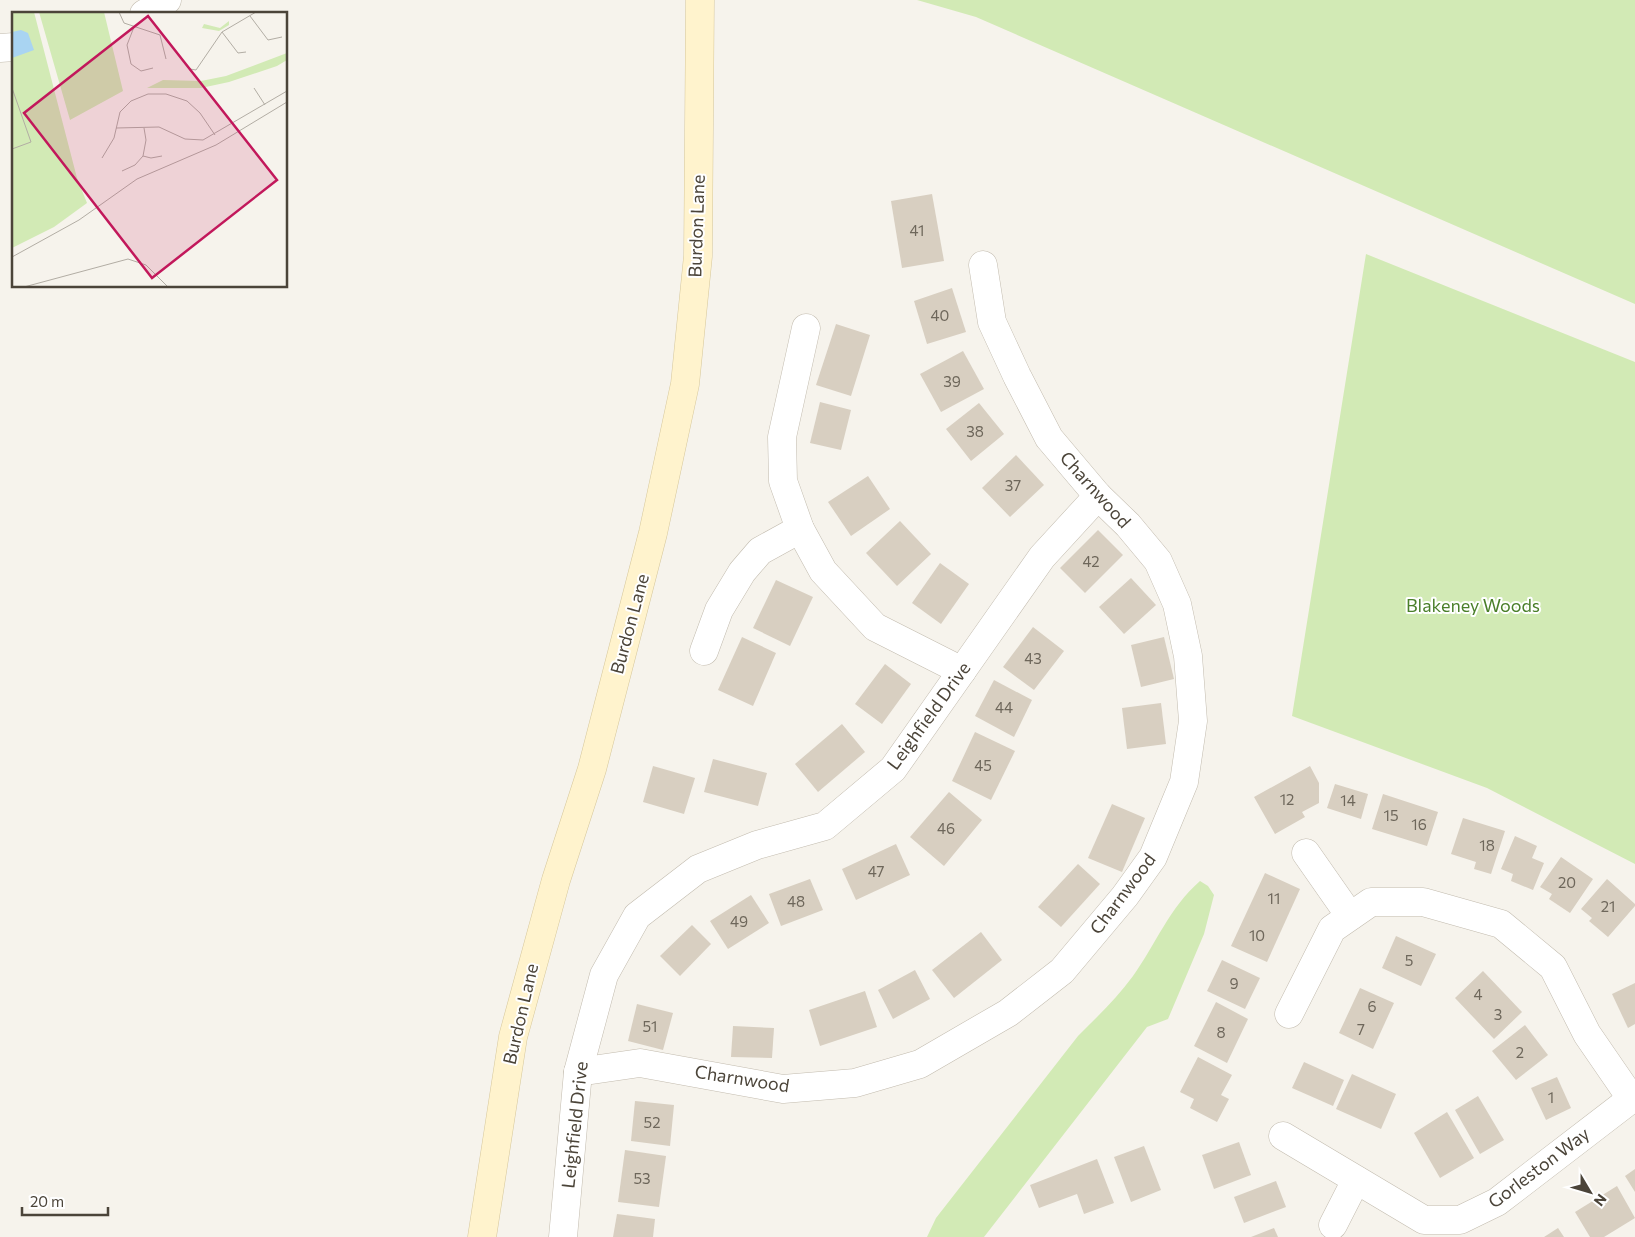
<svg xmlns="http://www.w3.org/2000/svg" width="1635" height="1237" viewBox="0 0 1635 1237" font-family="Commissioner,sans-serif">
  <style>
    .green { fill: #d2eab5 }
    .building { fill: #d8cfc1 }
    .lines { fill: none; stroke-linecap: round; stroke-linejoin: round }
    .street-casing { stroke: #c2bbae; stroke-width: 29 }
    .secondary-casing { stroke: #d6c79b; stroke-width: 29 }
    .street { stroke: #fff; stroke-width: 28 }
    .secondary { stroke: #fff3cd; stroke-width: 28 }
    .labels { text-anchor: middle; stroke-width: 4; stroke-linejoin: round; paint-order: stroke }
    .number-label { font-size: 15px; fill: #6e675b }
    .street-label { font-size: 18px; fill: #4b4439; stroke: #fff }
    .park-label { font-size: 18px; fill: #4a7f2a; stroke: #fff }
    .inset-road { fill: none; stroke: #b2ada4; stroke-width: 1 }
    .view { fill: #c2185b; fill-opacity: 0.15; stroke: #c2185b; stroke-width: 2.5 }
    .inset-edge { fill: none; stroke: #4b4439; stroke-width: 2.5 }
  </style>
  <rect width="100%" height="100%" fill="#f6f3ec"/>
  <g class="green">
    <polygon points="917,0 1635,0 1635,304 976,17"/>
    <polygon points="1366,254 1635,362 1635,864 1487,788 1292,716"/>
    <path d="M1200 881 1208 886 1214 895 1204 934 1168 1019 1147 1027 984 1237H927L936 1218 1078 1036C1097 1017 1117 998 1133 976 1156 944 1169 908 1200 881Z"/>
  </g>
  <g class="building">
    <polygon points="932,194 944,261 902,268 891,201"/>
    <polygon points="952,288 966,332 927,344 914,301"/>
    <polygon points="836,324 870,335 851,396 816,385"/>
    <polygon points="963,351 984,389 941,412 920,374"/>
    <polygon points="820,402 851,410 841,450 810,443"/>
    <polygon points="979,403 1004,434 971,461 946,429"/>
    <polygon points="1016,455 1044,485 1010,517 982,488"/>
    <polygon points="868,476 890,509 851,536 828,502"/>
    <polygon points="900,521 931,554 897,586 866,553"/>
    <polygon points="1098,530 1123,555 1085,593 1060,568"/>
    <polygon points="940,563 969,584 941,624 912,603"/>
    <polygon points="1131,578 1156,605 1124,634 1099,607"/>
    <polygon points="776,580 813,597 790,646 753,628"/>
    <polygon points="1033,627 1064,651 1034,690 1003,667"/>
    <polygon points="742,637 776,653 753,706 718,690"/>
    <polygon points="1164,637 1174,679 1141,687 1131,645"/>
    <polygon points="885,664 911,684 882,724 855,704"/>
    <polygon points="994,680 1032,700 1014,737 975,716"/>
    <polygon points="1161,703 1166,744 1127,749 1122,708"/>
    <polygon points="842,724 865,752 818,792 795,764"/>
    <polygon points="975,732 1015,751 991,800 952,781"/>
    <polygon points="713,759 767,773 758,806 704,792"/>
    <polygon points="653,766 695,778 684,814 643,802"/>
    <polygon points="1310,766 1319,783 1319,803 1302,812 1305,817 1275,834 1254,797"/>
    <polygon points="1335,784 1368,794 1361,819 1327,808"/>
    <polygon points="949,792 982,820 944,866 910,837"/>
    <polygon points="1383,794 1438,812 1427,846 1372,829"/>
    <polygon points="1112,804 1145,818 1122,872 1088,858"/>
    <polygon points="1463,818 1505,831 1491,874 1474,869 1476,862 1451,854"/>
    <polygon points="1515,836 1537,846 1532,858 1544,863 1533,890 1511,881 1513,874 1501,869"/>
    <polygon points="896,844 910,875 856,900 842,869"/>
    <polygon points="1561,857 1593,879 1570,913 1549,899 1552,894 1540,887"/>
    <polygon points="1078,864 1100,884 1061,927 1038,907"/>
    <polygon points="1265,873 1300,889 1267,962 1231,946"/>
    <polygon points="810,879 823,910 781,926 769,894"/>
    <polygon points="1607,879 1635,904 1635,906 1608,937 1589,921 1592,918 1581,909"/>
    <polygon points="751,895 769,923 728,949 710,921"/>
    <polygon points="692,925 711,944 680,976 660,956"/>
    <polygon points="981,932 1002,960 954,998 932,970"/>
    <polygon points="1396,936 1436,954 1421,986 1382,968"/>
    <polygon points="1222,960 1260,978 1245,1009 1207,991"/>
    <polygon points="915,970 930,999 893,1019 878,990"/>
    <polygon points="1483,971 1522,1012 1494,1039 1455,998"/>
    <polygon points="1635,983 1635,1024 1628,1028 1612,994"/>
    <polygon points="1360,988 1394,1003 1373,1049 1339,1033"/>
    <polygon points="865,991 877,1027 820,1046 809,1010"/>
    <polygon points="1216,1002 1248,1019 1227,1063 1194,1046"/>
    <polygon points="637,1004 673,1013 663,1050 628,1041"/>
    <polygon points="1525,1025 1548,1055 1516,1080 1492,1051"/>
    <polygon points="733,1026 774,1028 772,1058 731,1057"/>
    <polygon points="1198,1057 1232,1075 1221,1095 1229,1099 1217,1122 1190,1108 1194,1099 1180,1092"/>
    <polygon points="1304,1062 1344,1080 1333,1106 1292,1088"/>
    <polygon points="1352,1074 1396,1094 1381,1129 1336,1109"/>
    <polygon points="1557,1077 1571,1108 1546,1120 1531,1088"/>
    <polygon points="1478,1096 1504,1140 1480,1154 1455,1110"/>
    <polygon points="635,1101 674,1105 670,1146 631,1141"/>
    <polygon points="1447,1112 1474,1158 1440,1178 1414,1133"/>
    <polygon points="1239,1142 1251,1175 1214,1189 1202,1155"/>
    <polygon points="1144,1146 1161,1190 1131,1202 1114,1157"/>
    <polygon points="625,1150 666,1156 659,1207 618,1202"/>
    <polygon points="1097,1159 1114,1203 1084,1214 1077,1194 1039,1208 1030,1185"/>
    <polygon points="1635,1169 1635,1192 1625,1176"/>
    <polygon points="1276,1181 1286,1207 1244,1223 1234,1197"/>
    <polygon points="1617,1186 1635,1218 1604,1237 1590,1237 1575,1212"/>
    <polygon points="617,1214 655,1219 653,1237 613,1237"/>
    <polygon points="1274,1228 1278,1237 1251,1237"/>
    <polygon points="1558,1228 1564,1237 1544,1237"/>
  </g>
  <g class="lines">
    <g class="street-casing">
      <g id="street">
        <polyline points="144,14 167,0"/>
        <polyline points="0,48 14,47"/>
        <polyline points="806,328 782,437 783,481 800,529 823,571 875,627 962,671"/>
        <polyline points="704,651 719,610 742,572 760,551 800,529"/>
        <polyline points="1306,853 1350,916"/>
        <polyline points="1289,1014 1332,929 1371,902 1423,902 1501,924 1553,967 1587,1034 1631,1098"/>
        <polyline points="578,1072 640,1063 783,1089 855,1083 920,1064 1008,1013 1062,971 1125,896 1153,857 1184,782 1193,721 1188,656 1177,604 1158,561 1128,525 1098,496 1049,438 1017,376 992,322 983,265"/>
        <polyline points="1283,1136 1424,1220 1460,1220 1497,1202 1635,1096"/>
        <polyline points="1333,1225 1356,1180"/>
        <polyline points="563,1237 578,1072 604,975 637,916 698,869 757,845 825,826 893,769 1042,557 1098,496"/>
      </g>
    </g>
    <g class="secondary-casing">
      <polyline id="secondary" points="482,1237 513,1037 556,880 592,769 653,533 685,384 698,256 700,0"/>
    </g>
    <use href="#street" class="street"/>
    <use href="#secondary" class="secondary"/>
  </g>
  <g class="labels">
    <g class="number-label">
      <text x="917" y="236">41</text>
      <text x="940" y="321">40</text>
      <text x="952" y="387">39</text>
      <text x="975" y="437">38</text>
      <text x="1013" y="491">37</text>
      <text x="1091" y="567">42</text>
      <text x="1033" y="664">43</text>
      <text x="1004" y="713">44</text>
      <text x="983" y="771">45</text>
      <text x="1287" y="805">12</text>
      <text x="1348" y="806">14</text>
      <text x="1391" y="821">15</text>
      <text x="1419" y="830">16</text>
      <text x="946" y="834">46</text>
      <text x="1487" y="851">18</text>
      <text x="876" y="877">47</text>
      <text x="1567" y="888">20</text>
      <text x="1274" y="904">11</text>
      <text x="796" y="907">48</text>
      <text x="1608" y="912">21</text>
      <text x="739" y="927">49</text>
      <text x="1257" y="941">10</text>
      <text x="1409" y="966">5</text>
      <text x="1234" y="989">9</text>
      <text x="1478" y="1000">4</text>
      <text x="1372" y="1012">6</text>
      <text x="1498" y="1020">3</text>
      <text x="650" y="1032">51</text>
      <text x="1361" y="1035">7</text>
      <text x="1221" y="1038">8</text>
      <text x="1520" y="1058">2</text>
      <text x="1551" y="1103">1</text>
      <text x="652" y="1128">52</text>
      <text x="642" y="1184">53</text>
    </g>
    <g class="street-label">
      <text transform="translate(697 226) rotate(-88)" y="6">Burdon Lane</text>
      <text transform="translate(1095 490) rotate(48)" y="6">Charnwood</text>
      <text transform="translate(630 624) rotate(-75)" y="6">Burdon Lane</text>
      <text transform="translate(929 716) rotate(-54)" y="6">Leighfield Drive</text>
      <text transform="translate(1123 894) rotate(-53)" y="6">Charnwood</text>
      <text transform="translate(521 1014) rotate(-77)" y="6">Burdon Lane</text>
      <text transform="translate(742 1079) rotate(9)" y="6">Charnwood</text>
      <text transform="translate(575 1125) rotate(-84)" y="6">Leighfield Drive</text>
      <text transform="translate(1539 1168) rotate(-37)" y="6">Gorleston Way</text>
    </g>
    <g class="park-label">
      <text x="1473" y="612">Blakeney Woods</text>
    </g>
  </g>
  <g transform="translate(12 12)">
    <rect width="275" height="275" fill="#f6f3ec"/>
    <path d="M0 0H22L65 166 75 191 42 215 0 236ZM27 0H92L111 79 58 108ZM217 9V13L207 19 190 16 192 12 208 16ZM275 41V48L265 54 217 70 189 76H135L151 68 189 69 214 64Z" fill="#d2eab5"/>
    <path d="M9 18 16 21 22 38 0 46V20Z" fill="#a9d4f2"/>
    <path class="inset-road" d="M107 0 112 11 148 23 154 47M238 4 256 28 270 25M122 15 115 33 119 52 129 59 141 56M210 20 226 41 234 40M178 57 184 58 210 20 244 0M0 76 19 130 0 137M242 76 253 93M104 116 147 115 173 127 191 128 275 79M131 144 139 146 150 144M90 146 102 126 108 100 119 89 136 82H154L175 89 188 101 203 123M110 159 123 153 131 144 134 128 132 116M0 245 67 208 125 167 204 133 275 90M12 275 116 247 134 253 156 275"/>
    <path class="view" d="M136 4 265 168 140 266 12 101Z"/>
    <rect width="275" height="275" class="inset-edge"/>
  </g>
  <g transform="translate(1590 1192) rotate(128)" stroke="#ffffff" stroke-width="4" paint-order="stroke">
  <path d="M0-4L9 19L0 12L-9 19Z" fill="#4b4439"/>
  <text y="-8" font-size="14" font-weight="bold" text-anchor="middle" fill="#4b4439">N</text>
  </g>
  <path d="M22 1207v8h86v-8" fill="none" stroke="#4b4439" stroke-width="2.5"/>
  <text x="30" y="1207" font-size="15" fill="#4b4439" stroke="#ffffff" stroke-width="4" paint-order="stroke">20 m</text>
</svg>
